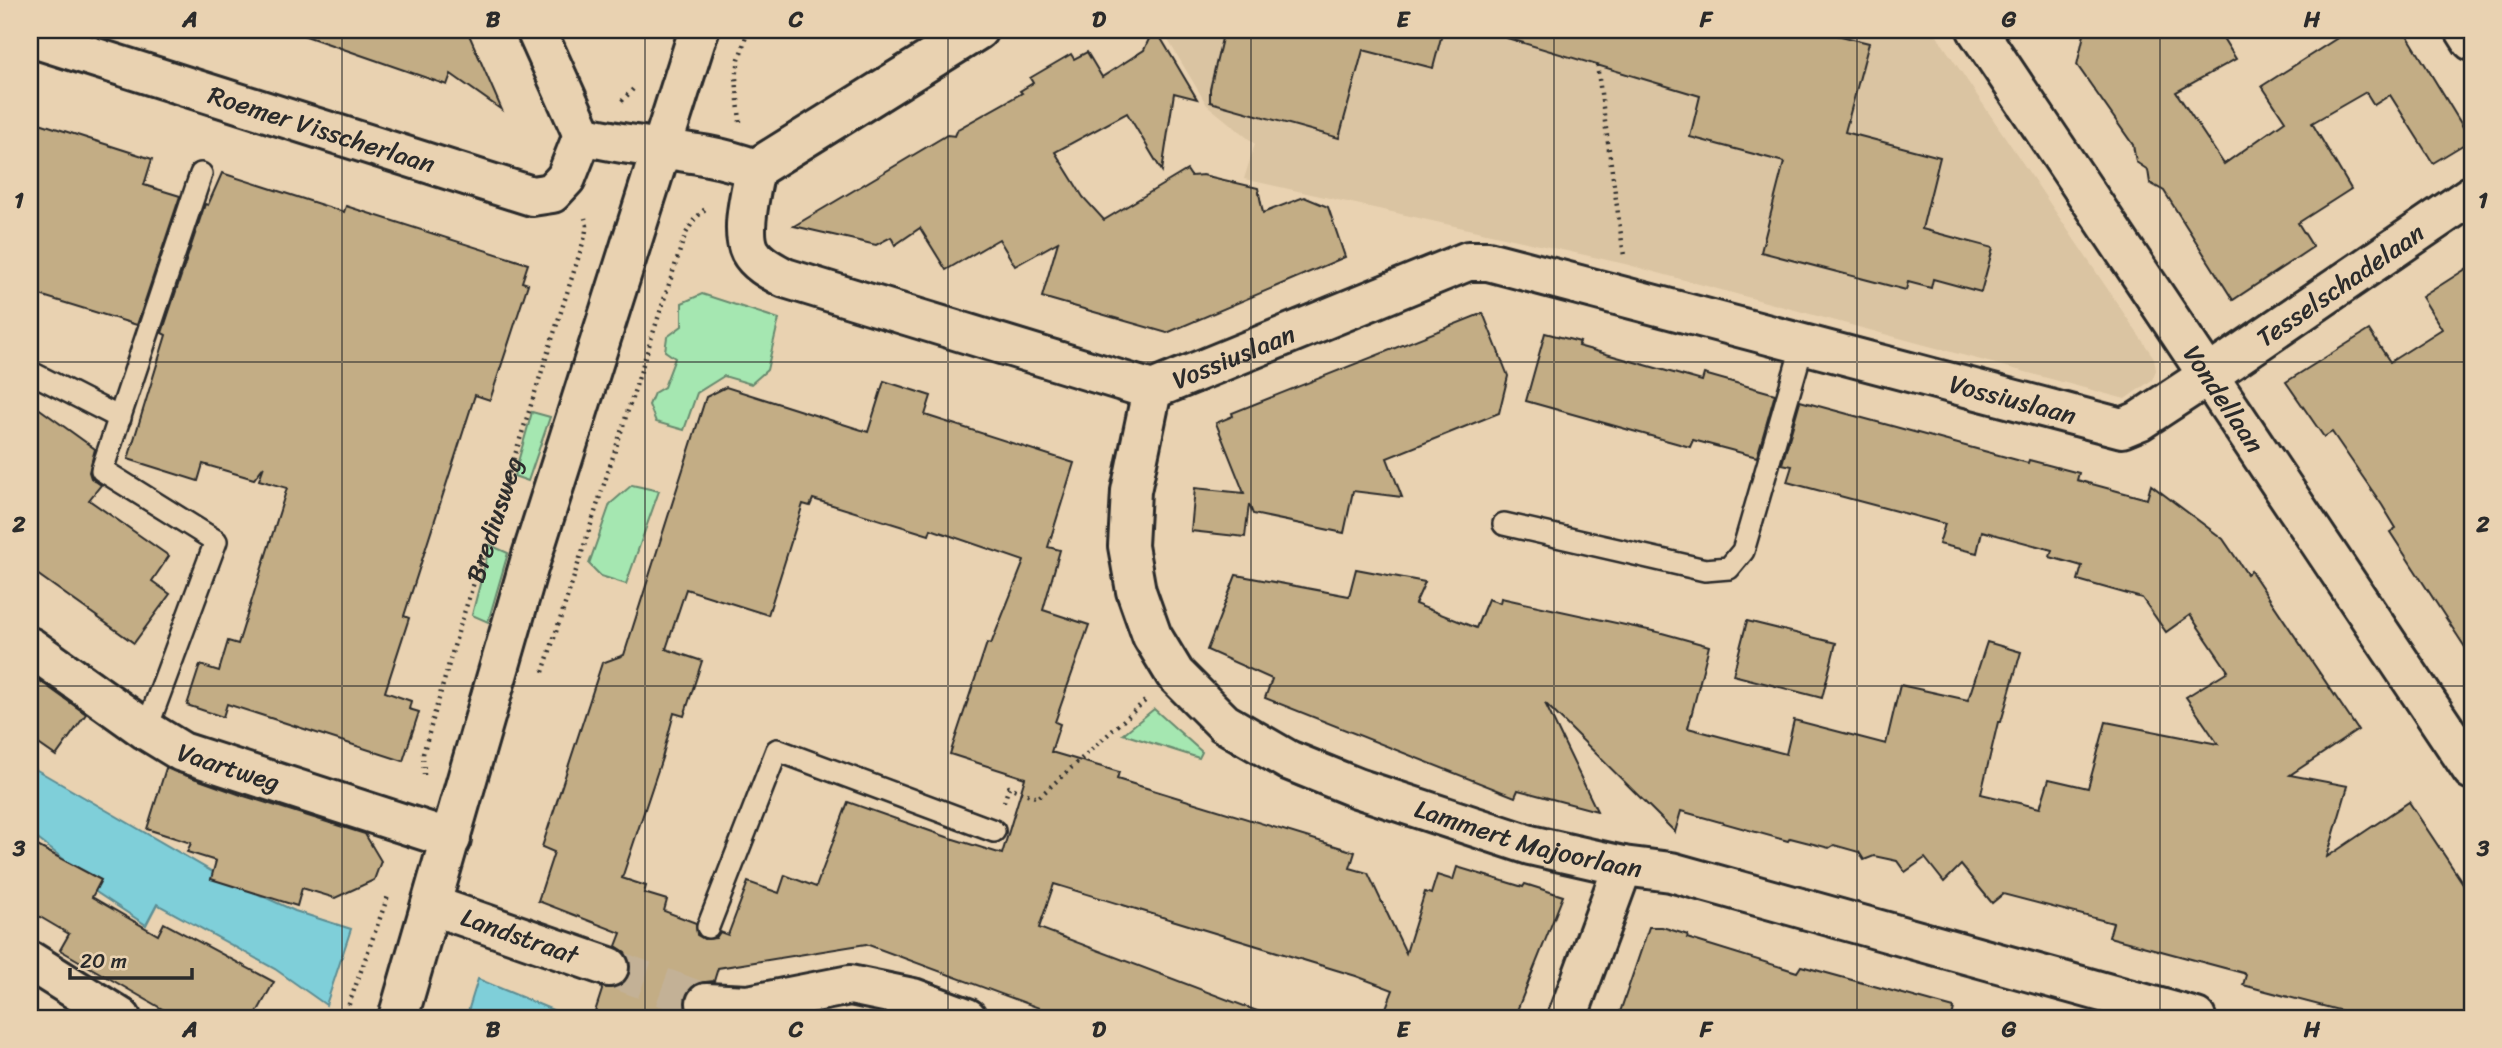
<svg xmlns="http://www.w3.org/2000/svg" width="2502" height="1048" viewBox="0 0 2502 1048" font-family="Sriracha,sans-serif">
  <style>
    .built { fill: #dac4a2 }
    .green { fill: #a5e7b1; stroke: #68896e; stroke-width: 2 }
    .water { fill: #7fcfd9; stroke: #5d8d93; stroke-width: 2 }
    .building { fill: #c3ad85; stroke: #2b2b2b; stroke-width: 2; fill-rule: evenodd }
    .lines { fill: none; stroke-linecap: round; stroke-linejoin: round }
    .street-tunnel { stroke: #c3b196; stroke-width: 38; stroke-dasharray: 38 19; stroke-linecap: butt }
    .lane-casing { stroke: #2b2b2b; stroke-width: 26 }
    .street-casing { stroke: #2b2b2b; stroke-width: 44 }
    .secondary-casing { stroke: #2b2b2b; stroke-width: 44 }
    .path { stroke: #2b2b2b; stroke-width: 4.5; stroke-dasharray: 2 5; stroke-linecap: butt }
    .lane { stroke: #e9d2b1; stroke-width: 21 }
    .street { stroke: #e9d2b1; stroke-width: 38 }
    .secondary { stroke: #e9d2b1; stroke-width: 38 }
    .grid { fill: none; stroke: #2b2b2b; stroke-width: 2; stroke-opacity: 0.55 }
    .labels { text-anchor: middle; stroke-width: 6; stroke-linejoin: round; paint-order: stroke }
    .street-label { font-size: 26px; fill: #2b2b2b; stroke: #e9d2b1 }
    .neatline { fill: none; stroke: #2b2b2b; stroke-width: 2.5 }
    .grid-label { font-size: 23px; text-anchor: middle; font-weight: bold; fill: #2b2b2b }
  </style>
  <rect width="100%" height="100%" fill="#e9d2b1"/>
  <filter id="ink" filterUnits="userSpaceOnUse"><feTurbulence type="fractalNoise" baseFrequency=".0143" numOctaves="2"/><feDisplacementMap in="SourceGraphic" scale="14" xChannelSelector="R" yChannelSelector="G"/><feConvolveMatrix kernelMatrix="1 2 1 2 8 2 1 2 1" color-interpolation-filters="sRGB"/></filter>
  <g filter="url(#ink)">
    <polygon class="built" points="1162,30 1933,30 2154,358 2156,370 2152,380 2125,399 1625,264 1244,179 1255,144 1207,105"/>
    <g class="green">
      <polygon points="702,294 779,319 767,370 751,384 724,376 697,393 684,430 656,422 649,405 654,393 664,387 675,358 665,351 667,337 682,326 682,303"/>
      <polygon points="532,412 550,417 528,481 514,476"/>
      <polygon points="632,485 659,491 626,584 601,576 589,564 610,504"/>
      <polygon points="490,545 508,553 488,622 472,615"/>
      <polygon points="1154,709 1202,752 1199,758 1123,734"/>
    </g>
    <g class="water">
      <polygon points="30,766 225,879 295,911 351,929 326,1005 275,969 157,904 146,925 96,892 89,879 30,833"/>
      <polygon points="478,979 572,1018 466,1018"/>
    </g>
    <g class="building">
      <polygon points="304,30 467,30 502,110 451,74 447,85 303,35"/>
      <polygon points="1153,30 1156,30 1197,99 1174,93 1162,171 1127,113 1055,152 1083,197 1104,220 1187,170 1191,176 1203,175 1258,188 1263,213 1304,197 1328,207 1345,257 1167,333 1042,297 1058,242 1015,266 999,239 946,270 920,228 895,245 891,237 876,245 794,226 947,135 955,136 958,129 1022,93 1020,91 1033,83 1030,78 1071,54 1074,59 1087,52 1102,77 1144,50"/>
      <polygon points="1224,30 1443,30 1433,68 1363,50 1339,138 1210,102 1210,89"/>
      <polygon points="1508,30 1817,30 1869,43 1845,132 1940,157 1922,229 1993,248 1981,292 1933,279 1931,288 1908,282 1906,290 1761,252 1784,162 1690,137 1700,96 1507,38"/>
      <polygon points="2085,30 2218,30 2236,59 2176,92 2224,164 2285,121 2262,86 2350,30 2404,30 2471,140 2433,163 2390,95 2374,105 2366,92 2312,123 2351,189 2298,223 2313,247 2233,300 2164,191 2150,183 2148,170 2136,162 2133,145 2077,65"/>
      <polygon points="30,120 152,159 144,185 180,196 137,325 30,292"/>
      <polygon points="222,173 344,212 346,206 528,264 522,282 528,284 490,400 475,395 404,616 409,618 385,692 411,701 409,709 419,712 403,761 227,704 223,717 187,705 200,665 219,671 228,641 238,644 287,488 259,480 264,466 254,479 203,464 198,481 128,459 166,335 162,333 205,204 208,205"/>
      <polygon points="2472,265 2472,658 2390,532 2396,528 2382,505 2332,432 2324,437 2286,382 2369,330 2390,362 2442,329 2422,297"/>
      <polygon points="1483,313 1508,376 1499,413 1387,458 1402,497 1353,491 1344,533 1253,514 1249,504 1245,537 1191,531 1195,488 1244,493 1216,423 1233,416 1232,413"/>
      <polygon points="1545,333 1580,342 1578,346 1702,381 1704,374 1775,394 1757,457 1693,440 1690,447 1526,401"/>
      <path d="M884 381 931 396 925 415 1074 463 1048 547 1060 550 1043 610 1089 625 1055 722 1060 724 1051 752 1119 772 1117 779 1355 852 1350 868 1368 873 1406 953 1425 892 1431 894 1437 875 1453 880 1457 867 1523 887 1525 884 1563 896 1514 1018H1382L1393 990 1356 976 1054 884 1039 928 1268 1015 1267 1018H1066L866 944 718 968 714 981 697 983 687 992 684 1003 686 1012 691 1018H593L602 990 601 987 614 988 624 983 630 974V962L625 952 616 946 621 933 538 901 554 852 542 847 602 663 624 655 706 397 726 387 868 432ZM813 499 929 535 931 529 1024 561 991 644 987 643 950 754 1025 778 1002 854 947 837 848 802 816 887 785 875 779 893 748 882 728 935 720 932 716 938 704 939 697 935 696 923 664 911 667 900 644 893 646 886 622 878 662 758 674 713 684 716 702 661 666 649 686 589 768 615 803 504 810 506Z"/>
      <polygon points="1800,401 2028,463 2029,460 2079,473 2077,480 2147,499 2151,485 2223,539 2247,574 2251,571 2358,730 2290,775 2348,786 2327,857 2409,802 2472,897 2472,1018 2369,1018 2243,985 2246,975 2243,973 2109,937 2113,923 2003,894 1992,903 1961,865 1944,882 1925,858 1905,872 1897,861 1874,856 1864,860 1859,852 1834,845 1829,848 1790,838 1788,841 1681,811 1675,832 1545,703 1597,811 1518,790 1515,797 1265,698 1272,679 1207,650 1236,575 1349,596 1356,569 1425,582 1415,604 1476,628 1488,599 1500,603 1501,598 1662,633 1709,646 1688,728 1786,754 1794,720 1886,744 1900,685 1968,700 1987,642 2021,652 2001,722 1998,722 1981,794 2040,808 2049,779 2088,788 2106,722 2218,744 2186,697 2228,671 2190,615 2166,632 2142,598 2078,580 2082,566 2050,557 2052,550 1982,531 1977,553 1939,544 1945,524 1787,482 1792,466 1782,464"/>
      <polygon points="30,402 95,449 89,472 91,478 101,485 89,500 169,556 152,581 170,594 134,643 30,569"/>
      <polygon points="1747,621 1836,643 1822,698 1733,675"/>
      <polygon points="30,674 86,714 56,756 30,738"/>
      <polygon points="166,768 241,795 365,834 381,861 374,880 335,898 302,888 297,906 211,879 216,861 187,852 191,843 147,829"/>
      <polygon points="30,842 101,880 92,897 158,935 164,923 274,982 254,1018 178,1018 60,950 69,934 30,911"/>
      <polygon points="1649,927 1662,927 1688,935 1687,938 1797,972 1801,966 1954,1008 1952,1018 1618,1018"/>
    </g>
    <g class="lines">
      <polyline class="street-tunnel" points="609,967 706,1003"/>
      <g class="lane-casing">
        <g id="lane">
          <polyline points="30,372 120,418"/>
          <polyline points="1504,524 1705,570 1729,568 1743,551 1803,344"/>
          <polyline points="146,730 216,541 102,470 201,174"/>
          <polyline points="708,927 777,750 994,831"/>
        </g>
      </g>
      <g class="street-casing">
        <g id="street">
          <polyline points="536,30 583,135"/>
          <path id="s2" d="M1977 30 2472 770"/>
          <polyline points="2465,30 2472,41"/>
          <path id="s3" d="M30 37 532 196 552 193 566 178 583 135"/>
          <path d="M583 135C639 150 701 148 755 169"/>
          <path id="s4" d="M755 169C751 191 740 231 750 251 757 264 772 271 785 278L1152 390 1468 261H1488L2122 428 2139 421 2209 375 2472 195"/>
          <polyline points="755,169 978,30"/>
          <path id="s5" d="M1152 390 1131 491 1128 546 1136 591 1152 636 1175 674 1224 723 1288 760 1357 788 1530 845 1623 866 1671 872 2196 1018"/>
          <path id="s6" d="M30 647 146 730 182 752 451 839"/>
          <path id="s7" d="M431 905 609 967"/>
          <polyline points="706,1003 748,1005 850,985 913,998 967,1018"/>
          <polyline points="1567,1018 1623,866"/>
        </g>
      </g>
      <g class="secondary-casing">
        <g id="secondary">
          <polyline points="30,961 121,1018"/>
          <polyline points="398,1018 529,565 699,30"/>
        </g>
      </g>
      <g class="path">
        <polyline points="1597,65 1624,256"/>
        <polyline points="622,101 635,87"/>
        <polyline points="740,122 736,78 739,59 748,30"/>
        <polyline points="543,672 685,235 694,220 707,207"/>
        <path id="s1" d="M424 775 423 754 459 629 584 240 587 226 585 218"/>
        <polyline points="1004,802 1009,787 1038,798 1146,700"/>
        <polyline points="344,1018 389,893"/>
      </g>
      <use href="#lane" class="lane"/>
      <use href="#street" class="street"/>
      <use href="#secondary" class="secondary"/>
    </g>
  </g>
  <path class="grid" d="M342 30V1018M645 30V1018M948 30V1018M1251 30V1018M1554 30V1018M1857 30V1018M2160 30V1018M30 362H2472M30 686H2472"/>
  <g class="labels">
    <g class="street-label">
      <text dy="9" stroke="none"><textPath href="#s3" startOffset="306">Roemer Visscherlaan</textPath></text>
      <text dy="9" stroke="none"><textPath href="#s4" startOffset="1790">Tesselschadelaan</textPath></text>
      <text dy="9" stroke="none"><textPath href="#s4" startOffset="600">Vossiuslaan</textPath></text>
      <text dy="9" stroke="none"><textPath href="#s2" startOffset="444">Vondellaan</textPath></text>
      <text dy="9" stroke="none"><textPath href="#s4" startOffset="1416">Vossiuslaan</textPath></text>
      <text dy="9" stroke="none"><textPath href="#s1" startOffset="266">Brediusweg</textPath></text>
      <text dy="9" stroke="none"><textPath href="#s6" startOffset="234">Vaartweg</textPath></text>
      <text dy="9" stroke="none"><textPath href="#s5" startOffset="693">Lammert Majoorlaan</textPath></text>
      <text dy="9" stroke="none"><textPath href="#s7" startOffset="94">Landstraat</textPath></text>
    </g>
  </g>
  <rect width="2502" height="1048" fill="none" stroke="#e9d2b1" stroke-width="77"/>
  <path d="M70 968v10h122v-10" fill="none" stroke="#2b2b2b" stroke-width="3.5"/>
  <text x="80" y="968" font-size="21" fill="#2b2b2b" stroke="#e9d2b1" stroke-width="5" paint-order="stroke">20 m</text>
  <rect x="38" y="38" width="2426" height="972" class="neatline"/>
  <g class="grid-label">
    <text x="190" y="27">A</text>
    <text x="493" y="27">B</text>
    <text x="796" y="27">C</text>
    <text x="1099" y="27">D</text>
    <text x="1403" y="27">E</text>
    <text x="1706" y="27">F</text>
    <text x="2009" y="27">G</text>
    <text x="2312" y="27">H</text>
    <text x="19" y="208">1</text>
    <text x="2483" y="208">1</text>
    <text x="19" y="532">2</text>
    <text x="2483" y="532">2</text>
    <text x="19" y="856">3</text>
    <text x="2483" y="856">3</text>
    <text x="190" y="1037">A</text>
    <text x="493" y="1037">B</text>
    <text x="796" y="1037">C</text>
    <text x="1099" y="1037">D</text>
    <text x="1403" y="1037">E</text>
    <text x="1706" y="1037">F</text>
    <text x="2009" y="1037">G</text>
    <text x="2312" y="1037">H</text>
  </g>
</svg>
